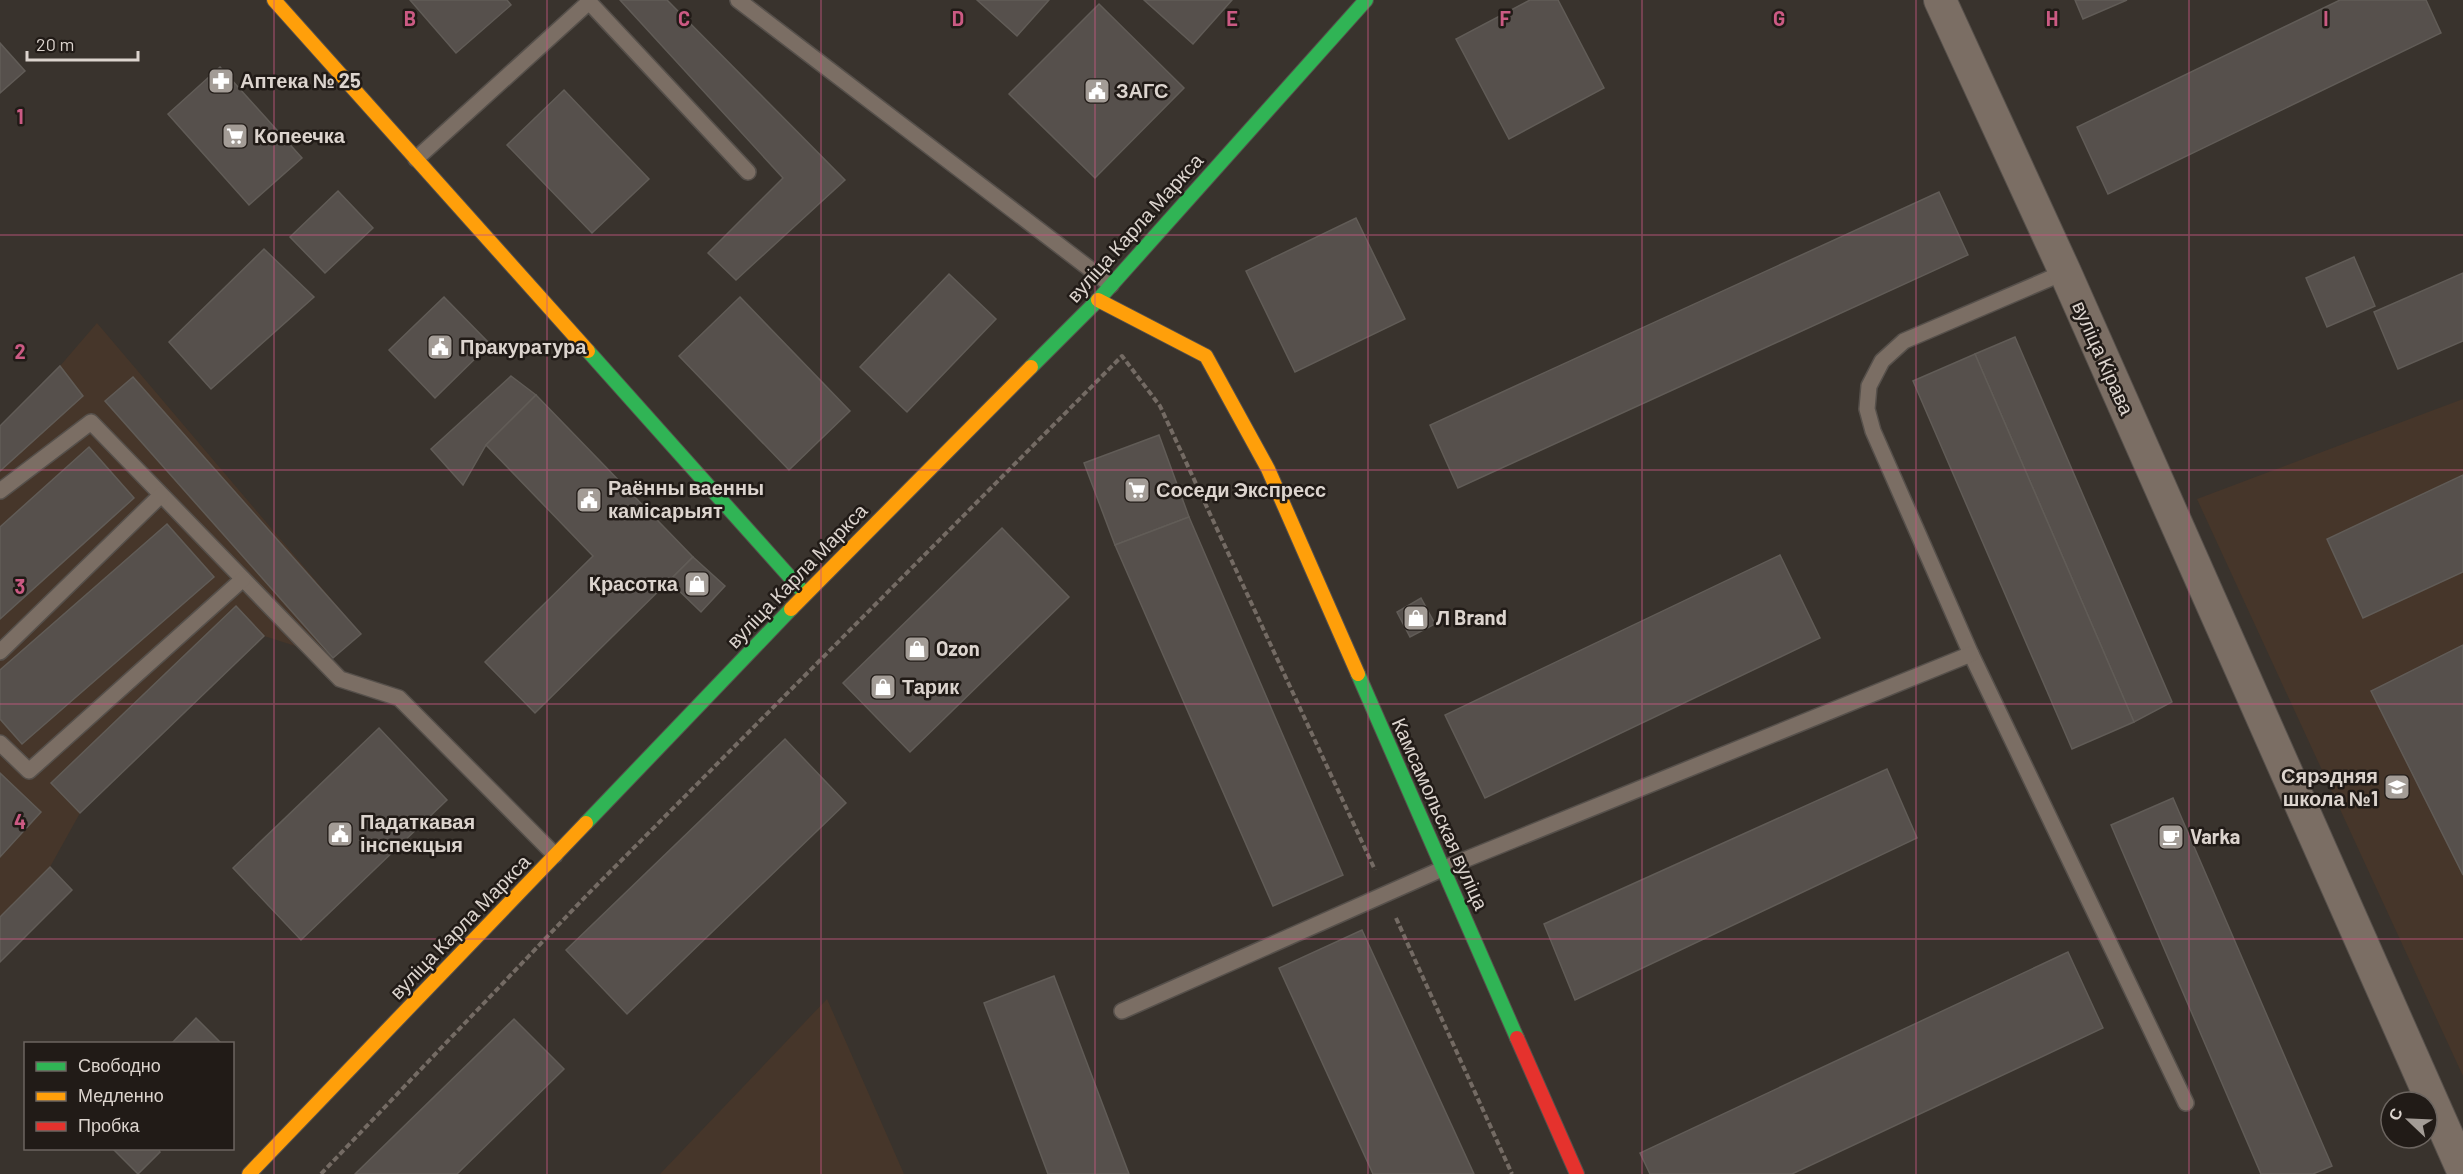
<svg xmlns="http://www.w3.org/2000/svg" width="2463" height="1174" viewBox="0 0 2463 1174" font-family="Barlow,sans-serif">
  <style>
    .built { fill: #46362a }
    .building { fill: #56504c; stroke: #615c57; stroke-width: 1.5 }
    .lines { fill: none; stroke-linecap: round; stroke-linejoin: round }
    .lane-casing { stroke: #56504b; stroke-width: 18 }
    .street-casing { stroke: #56504b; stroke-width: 34 }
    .fast-casing { stroke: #56504b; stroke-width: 16 }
    .slow-casing { stroke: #56504b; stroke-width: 16 }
    .jam-casing { stroke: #56504b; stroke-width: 16 }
    .path { stroke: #746b64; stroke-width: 4; stroke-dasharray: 6 3; stroke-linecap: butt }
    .lane { stroke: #7b6e64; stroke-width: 15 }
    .street { stroke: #7b6e64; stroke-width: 32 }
    .fast { stroke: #30b455; stroke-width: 14 }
    .slow { stroke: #ff9f0a; stroke-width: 14 }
    .jam { stroke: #e5322d; stroke-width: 14 }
    .grid { fill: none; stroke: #cb5a83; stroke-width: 1.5; stroke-opacity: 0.55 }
    .labels { text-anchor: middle; stroke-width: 5; stroke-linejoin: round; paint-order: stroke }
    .poi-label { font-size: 20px; font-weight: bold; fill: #dcd4ce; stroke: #211b17; text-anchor: start }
    .street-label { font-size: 20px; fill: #dcd4ce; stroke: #211b17 }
    .grid-label { font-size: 20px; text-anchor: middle; font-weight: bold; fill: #cb5a83; stroke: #211b17; stroke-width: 5; stroke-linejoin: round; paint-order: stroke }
  </style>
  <rect width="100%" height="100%" fill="#39332d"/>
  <g class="built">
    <polygon points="97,323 361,634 333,658 264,636 80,813 50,867 72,890 0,962 0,426 60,366"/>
    <polygon points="2463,399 2463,1076 2197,499"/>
    <polygon points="827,999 904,1174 660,1174"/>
  </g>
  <g class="building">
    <polygon points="410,0 507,0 511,5 456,53"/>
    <polygon points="620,0 667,0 845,180 736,280 708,253 783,178"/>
    <polygon points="977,0 1049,0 1017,36"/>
    <polygon points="1144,0 1232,0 1193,44"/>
    <polygon points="1530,0 1558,0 1604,88 1509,139 1456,39"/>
    <polygon points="2075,0 2127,0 2083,19"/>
    <polygon points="2340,0 2426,0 2441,33 2108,194 2077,127"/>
    <polygon points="1099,4 1184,88 1095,178 1009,94"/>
    <polygon points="0,43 25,71 0,93"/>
    <polygon points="220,67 302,158 249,205 168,114"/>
    <polygon points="564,90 649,179 592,233 507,145"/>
    <polygon points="338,191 373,228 325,273 290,237"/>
    <polygon points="1939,192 1968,255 1458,488 1430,425"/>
    <polygon points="1356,218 1405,319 1295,372 1246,271"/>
    <polygon points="264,249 314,297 211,389 169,342"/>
    <polygon points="2354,257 2375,306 2327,327 2306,278"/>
    <polygon points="2463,273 2463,341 2398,369 2374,312"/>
    <polygon points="949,274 996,319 907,412 860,367"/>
    <polygon points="444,297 490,344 435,398 389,350"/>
    <polygon points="740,297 850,411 789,470 679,356"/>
    <polygon points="2015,337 2172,702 2134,722 1975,354"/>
    <polygon points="1975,354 2134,722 2072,749 1913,381"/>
    <polygon points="60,366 83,396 0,471 0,426"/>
    <polygon points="511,376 536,395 486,445 463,485 431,449"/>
    <polygon points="133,377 361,634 333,658 105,401"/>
    <polygon points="536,395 693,557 535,713 485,662 593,556 486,445"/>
    <polygon points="1159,435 1189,517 1115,545 1084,463"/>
    <polygon points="89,447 134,498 0,619 0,527"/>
    <polygon points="2463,475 2463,572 2363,618 2327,539"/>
    <polygon points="1189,517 1343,875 1273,906 1115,545"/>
    <polygon points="167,524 214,577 22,744 0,719 0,670"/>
    <polygon points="1002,528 1069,597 910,752 843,683"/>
    <polygon points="1780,555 1820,638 1485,798 1445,715"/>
    <polygon points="693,557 725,586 701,612 669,581"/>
    <polygon points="1421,598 1435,624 1410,637 1397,612"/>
    <polygon points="236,606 264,636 80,813 51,783"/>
    <polygon points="2463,645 2463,875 2371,691"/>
    <polygon points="379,728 447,800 301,940 233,868"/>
    <polygon points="785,739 846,803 627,1014 566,950"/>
    <polygon points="1887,769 1917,838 1575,1000 1544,924"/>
    <polygon points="0,773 41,812 0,857"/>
    <polygon points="2173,798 2332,1166 2313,1174 2261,1174 2111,825"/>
    <polygon points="50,867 72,890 0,962 0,917"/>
    <polygon points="1362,930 1474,1174 1373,1174 1279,968"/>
    <polygon points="2068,952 2103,1028 1792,1174 1650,1174 1640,1153"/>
    <polygon points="1054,976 1129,1174 1048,1174 984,1003"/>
    <polygon points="196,1018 222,1044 171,1044"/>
    <polygon points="514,1019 564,1069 457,1174 355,1174"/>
    <polygon points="112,1148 158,1148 160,1152 138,1174"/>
  </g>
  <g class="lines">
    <g class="lane-casing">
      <g id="lane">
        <polyline points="738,0 1111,285"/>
        <polyline points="416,159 589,2 748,172"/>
        <polyline points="2065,272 1904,341 1882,361 1869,386 1867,409 1873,431 1971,654 2186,1103"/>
        <polyline points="0,491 91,422 340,679 399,698 555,855"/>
        <polyline points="0,652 161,495"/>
        <polyline points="0,743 29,771 243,579"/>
        <polyline points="1122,1011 1442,869 1971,654"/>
      </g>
    </g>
    <g class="street-casing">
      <polyline id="street" points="1940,0 2065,272 2463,1171"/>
    </g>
    <g class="fast-casing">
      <g id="fast">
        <polyline points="588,351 805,594"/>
        <polyline points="1031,367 1098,300 1366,0"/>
        <polyline points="1358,674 1517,1038"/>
        <polyline points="586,823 791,609"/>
      </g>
    </g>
    <g class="slow-casing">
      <g id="slow">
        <polyline points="274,0 588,351"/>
        <polyline points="1098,300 1206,356 1268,469 1358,674"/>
        <polyline points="791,609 1031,367"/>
        <polyline points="249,1174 586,823"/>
      </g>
    </g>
    <g class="jam-casing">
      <polyline id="jam" points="1517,1038 1577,1174"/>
    </g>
    <g class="path">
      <polyline points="1396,918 1512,1174"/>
      <polyline points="321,1174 587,895 1122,356 1160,406 1375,870"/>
    </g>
    <use href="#lane" class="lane"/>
    <use href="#street" class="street"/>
    <use href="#fast" class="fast"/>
    <use href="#slow" class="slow"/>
    <use href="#jam" class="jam"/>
  </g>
  <path class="grid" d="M274 0V1174M547 0V1174M821 0V1174M1095 0V1174M1368 0V1174M1642 0V1174M1916 0V1174M2189 0V1174M0 235H2463M0 470H2463M0 704H2463M0 939H2463"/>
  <defs>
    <g id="pharmacy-square" transform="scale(1.35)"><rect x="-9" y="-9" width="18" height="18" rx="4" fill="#a39c96" stroke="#211b17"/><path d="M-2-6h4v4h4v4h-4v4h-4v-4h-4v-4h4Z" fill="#fff"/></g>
    <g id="civic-square" transform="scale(1.35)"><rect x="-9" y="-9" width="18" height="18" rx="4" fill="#a39c96" stroke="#211b17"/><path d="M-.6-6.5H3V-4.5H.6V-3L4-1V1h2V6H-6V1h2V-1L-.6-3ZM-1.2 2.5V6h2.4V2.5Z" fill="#fff"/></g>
    <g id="supermarket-square" transform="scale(1.35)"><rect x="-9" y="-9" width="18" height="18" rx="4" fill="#a39c96" stroke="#211b17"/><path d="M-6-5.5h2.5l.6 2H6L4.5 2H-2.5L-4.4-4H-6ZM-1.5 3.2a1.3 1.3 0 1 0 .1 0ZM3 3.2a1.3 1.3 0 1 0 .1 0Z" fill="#fff"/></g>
    <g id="shop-square" transform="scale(1.35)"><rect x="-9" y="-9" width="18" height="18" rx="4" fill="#a39c96" stroke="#211b17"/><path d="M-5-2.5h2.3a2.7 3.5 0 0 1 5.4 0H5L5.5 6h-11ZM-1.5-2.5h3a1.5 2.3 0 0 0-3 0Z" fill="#fff"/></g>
    <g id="school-square" transform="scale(1.35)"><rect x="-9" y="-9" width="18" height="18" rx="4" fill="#a39c96" stroke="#211b17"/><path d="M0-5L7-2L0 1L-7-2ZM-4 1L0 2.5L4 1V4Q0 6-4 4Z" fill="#fff"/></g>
    <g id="cafe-square" transform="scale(1.35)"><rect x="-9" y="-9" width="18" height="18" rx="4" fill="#a39c96" stroke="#211b17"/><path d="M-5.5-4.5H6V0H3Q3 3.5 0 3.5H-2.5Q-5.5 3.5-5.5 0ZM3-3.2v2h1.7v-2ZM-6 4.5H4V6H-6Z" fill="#fff"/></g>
  </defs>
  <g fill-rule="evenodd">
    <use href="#pharmacy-square" x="221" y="81"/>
    <use href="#civic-square" x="1097" y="91"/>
    <use href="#supermarket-square" x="235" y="136"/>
    <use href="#civic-square" x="440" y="347"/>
    <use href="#supermarket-square" x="1137" y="490"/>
    <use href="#civic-square" x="589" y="500"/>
    <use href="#shop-square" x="697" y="584"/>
    <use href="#shop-square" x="1416" y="618"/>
    <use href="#shop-square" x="917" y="649"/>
    <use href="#shop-square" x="883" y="687"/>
    <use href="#school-square" x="2397" y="787"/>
    <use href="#civic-square" x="340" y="834"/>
    <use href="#cafe-square" x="2171" y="837"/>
  </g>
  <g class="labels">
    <g class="poi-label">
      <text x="240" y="88">Аптека № 25</text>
      <text x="1116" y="98">ЗАГС</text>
      <text x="254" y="143">Копеечка</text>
      <text x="460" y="354">Пракуратура</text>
      <text x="608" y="495">Раённы ваенны<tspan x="608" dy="23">камісарыят</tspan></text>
      <text x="1156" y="497">Соседи Экспресс</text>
      <text x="678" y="591" text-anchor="end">Красотка</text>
      <text x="1436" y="625">Л Brand</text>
      <text x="936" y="656">Ozon</text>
      <text x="902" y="694">Тарик</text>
      <text x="2378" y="783" text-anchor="end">Сярэдняя<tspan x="2378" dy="23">школа №1</tspan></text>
      <text x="360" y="829">Падаткавая<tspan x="360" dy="23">інспекцыя</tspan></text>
      <text x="2190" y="844">Varka</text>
    </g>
    <g class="street-label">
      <text transform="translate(1135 228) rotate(-48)" y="7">вуліца Карла Маркса</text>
      <text transform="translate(2103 358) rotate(66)" y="7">вуліца Кірава</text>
      <text transform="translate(797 576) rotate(-46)" y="7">вуліца Карла Маркса</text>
      <text transform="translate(1440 814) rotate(66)" y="7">Камсамольская вуліца</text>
      <text transform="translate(460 927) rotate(-46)" y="7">вуліца Карла Маркса</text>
    </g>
  </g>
  <g class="grid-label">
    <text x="410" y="26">B</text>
    <text x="684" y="26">C</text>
    <text x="958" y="26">D</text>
    <text x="1232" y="26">E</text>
    <text x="1505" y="26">F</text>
    <text x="1779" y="26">G</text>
    <text x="2052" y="26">H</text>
    <text x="2326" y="26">I</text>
    <text x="20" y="124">1</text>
    <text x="20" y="359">2</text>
    <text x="20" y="594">3</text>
    <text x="20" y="829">4</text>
  </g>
  <rect x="24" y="1042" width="210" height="108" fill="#211b17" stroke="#6c6560" stroke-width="1.5"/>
  <rect x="36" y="1062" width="30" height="9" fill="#30b455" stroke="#6c6560" stroke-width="1.5"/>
  <text x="78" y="1072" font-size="18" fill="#dcd4ce">Свободно</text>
  <rect x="36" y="1092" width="30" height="9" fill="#ff9f0a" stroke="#6c6560" stroke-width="1.5"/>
  <text x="78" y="1102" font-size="18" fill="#dcd4ce">Медленно</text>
  <rect x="36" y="1122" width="30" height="9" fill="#e5322d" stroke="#6c6560" stroke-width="1.5"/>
  <text x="78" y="1132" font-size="18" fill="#dcd4ce">Пробка</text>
  <g transform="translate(2409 1120) rotate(293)"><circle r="28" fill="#211b17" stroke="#6c6560" stroke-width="1.5"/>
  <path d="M0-4.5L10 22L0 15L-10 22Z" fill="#a39c96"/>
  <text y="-9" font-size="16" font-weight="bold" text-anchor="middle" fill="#dcd4ce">С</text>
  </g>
  <path d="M27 51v9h111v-9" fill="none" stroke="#dcd4ce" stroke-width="3"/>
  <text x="36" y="51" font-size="18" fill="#dcd4ce" stroke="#211b17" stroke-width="4.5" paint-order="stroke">20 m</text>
</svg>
